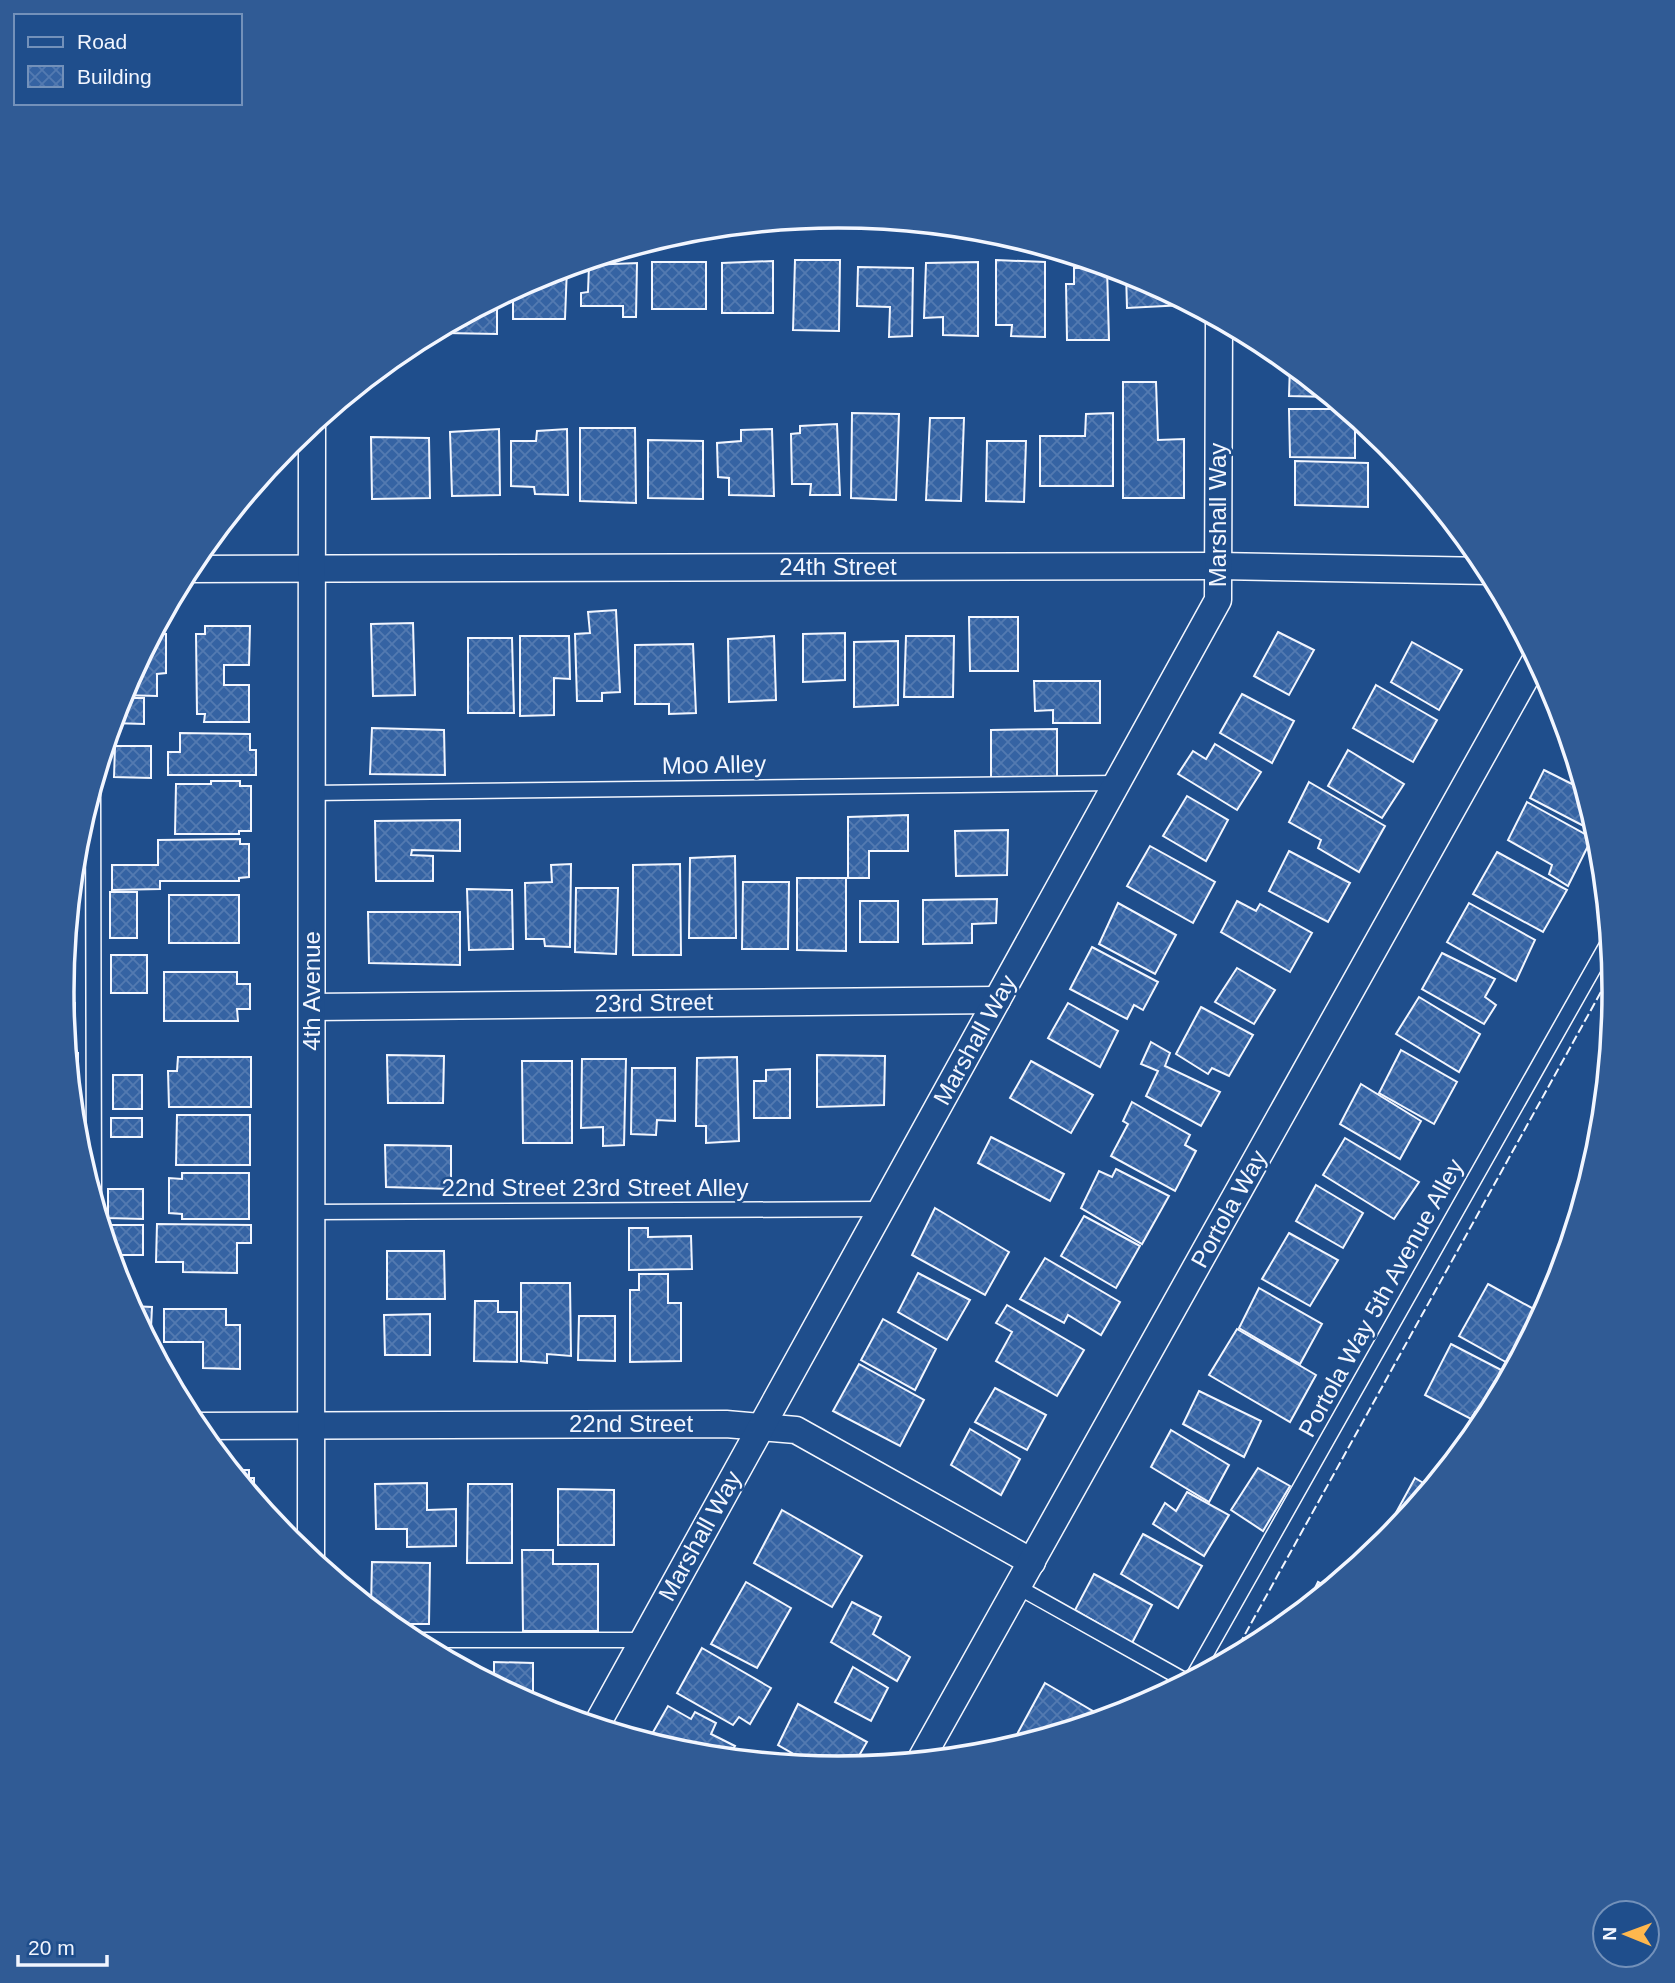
<svg xmlns="http://www.w3.org/2000/svg" width="1675" height="1983" viewBox="0 0 1675 1983" font-family="Helvetica,sans-serif">
  <style>
    .building { fill: url(#building-cross-hatch); stroke: #f2f6ff; stroke-width: 2 }
    .lines { fill: none; stroke-linecap: round; stroke-linejoin: round }
    .service-casing { stroke: #f2f6ff; stroke-width: 17 }
    .minor-casing { stroke: #f2f6ff; stroke-width: 29 }
    .service { stroke: #1f4e8c; stroke-width: 14 }
    .minor { stroke: #1f4e8c; stroke-width: 26 }
    .fence { stroke: #f2f6ff; stroke-width: 2; stroke-dasharray: 9 3.5; stroke-linecap: butt }
    .labels { text-anchor: middle; stroke-width: 5; stroke-linejoin: round; paint-order: stroke }
    .street-label { font-size: 24px; fill: #f2f6ff; stroke: #1f4e8c }
    .rim { fill: none; stroke: #f2f6ff; stroke-width: 3.5 }
  </style>
  <defs>
    <pattern id="building-cross-hatch" width="8" height="8" patternUnits="userSpaceOnUse" patternTransform="scale(1.75)"><rect width="8" height="8" fill="#3563a3"/><path d="M0 0l8 8M0 8l8-8" fill="none" stroke="#537ab1"/></pattern>
  </defs>
  <rect width="100%" height="100%" fill="#1f4e8c"/>
  <g class="building">
    <polygon points="795,260 840,260 839,331 793,330"/>
    <polygon points="996,260 1045,262 1045,337 1011,336 1012,325 996,325"/>
    <polygon points="773,261 773,313 722,313 722,263"/>
    <rect x="652" y="262" width="54" height="47"/>
    <polygon points="978,262 978,336 943,335 943,317 924,318 926,263"/>
    <polygon points="637,263 636,317 623,317 623,306 581,306 581,293 588,292 589,265"/>
    <polygon points="567,267 565,319 513,319 513,289 541,274"/>
    <polygon points="858,267 913,268 912,336 889,337 890,307 857,306"/>
    <polygon points="1107,267 1109,340 1067,340 1066,284 1074,284 1074,268"/>
    <polygon points="1126,272 1184,301 1184,305 1127,308"/>
    <polygon points="497,297 497,334 446,333 446,325"/>
    <polygon points="1290,365 1292,365 1331,397 1289,396"/>
    <polygon points="1123,382 1156,382 1158,440 1184,439 1184,498 1123,498"/>
    <polygon points="1289,409 1345,409 1355,417 1355,458 1290,457"/>
    <polygon points="852,413 899,414 896,500 851,498"/>
    <polygon points="1113,413 1113,486 1040,486 1040,436 1085,436 1086,414"/>
    <polygon points="930,418 964,418 961,501 926,500"/>
    <polygon points="837,424 840,495 810,495 811,484 792,484 791,434 800,433 800,426"/>
    <polygon points="580,428 635,428 636,503 580,501"/>
    <polygon points="499,429 500,495 452,496 450,432"/>
    <polygon points="567,429 568,495 535,494 534,487 511,486 511,441 536,441 537,431"/>
    <polygon points="772,429 774,496 729,495 729,478 718,477 717,443 741,441 741,430"/>
    <polygon points="371,437 429,438 430,498 372,499"/>
    <polygon points="648,440 703,441 703,499 648,498"/>
    <polygon points="987,441 1026,441 1024,502 986,501"/>
    <polygon points="1295,461 1368,463 1368,507 1295,505"/>
    <polygon points="616,610 620,692 602,693 602,701 577,701 575,634 590,633 588,612"/>
    <polygon points="969,617 1018,617 1018,671 970,671"/>
    <polygon points="413,623 415,695 373,696 371,624"/>
    <polygon points="205,626 250,626 249,665 224,665 224,685 249,685 249,722 204,722 205,714 197,714 196,634 205,634"/>
    <polygon points="1278,632 1314,650 1289,695 1254,676"/>
    <polygon points="845,633 845,680 803,682 803,634"/>
    <polygon points="153,634 166,634 166,673 157,674 157,696 120,695"/>
    <polygon points="520,636 569,636 570,679 554,678 554,715 520,716"/>
    <polygon points="774,636 776,700 729,702 728,639"/>
    <polygon points="906,636 954,636 953,697 904,697"/>
    <polygon points="468,638 512,638 514,713 468,713"/>
    <polygon points="898,641 898,705 854,707 854,642"/>
    <polygon points="1412,642 1462,670 1439,710 1391,682"/>
    <polygon points="693,644 696,713 669,714 669,704 635,704 635,645"/>
    <polygon points="1034,681 1100,681 1100,723 1053,723 1053,710 1035,711"/>
    <polygon points="1376,685 1437,720 1413,762 1353,728"/>
    <polygon points="1242,694 1294,721 1272,763 1220,733"/>
    <polygon points="119,698 144,698 144,724 112,723"/>
    <polygon points="372,728 444,730 445,775 370,774"/>
    <polygon points="1057,729 1057,779 991,780 991,730"/>
    <polygon points="180,733 250,734 250,750 256,750 256,775 168,775 168,752 180,752"/>
    <polygon points="1215,744 1261,772 1237,810 1178,774 1193,751 1206,759"/>
    <polygon points="115,746 151,746 151,778 114,777"/>
    <polygon points="1348,750 1404,784 1382,818 1328,786"/>
    <polygon points="1544,770 1584,790 1597,833 1530,798"/>
    <polygon points="211,781 240,781 240,786 251,786 251,831 239,831 239,834 175,834 176,784 211,784"/>
    <polygon points="1309,782 1385,826 1359,872 1318,848 1321,840 1289,822"/>
    <polygon points="1187,796 1228,820 1206,861 1163,836"/>
    <polygon points="1527,802 1592,838 1568,886 1549,874 1552,865 1508,840"/>
    <polygon points="908,815 908,851 869,851 869,878 848,878 848,817"/>
    <polygon points="460,820 460,851 412,850 411,855 433,856 433,881 376,881 375,821"/>
    <polygon points="1008,830 1007,875 956,876 955,831"/>
    <polygon points="240,839 240,844 249,844 249,877 239,878 239,881 160,881 160,889 112,890 112,865 158,865 158,840"/>
    <polygon points="1150,846 1215,882 1193,923 1127,886"/>
    <polygon points="1289,851 1350,883 1328,922 1269,891"/>
    <polygon points="1497,852 1567,890 1543,932 1473,894"/>
    <polygon points="735,856 736,938 689,938 690,858"/>
    <polygon points="571,864 570,947 545,946 544,939 526,939 525,883 552,882 551,865"/>
    <polygon points="680,864 681,955 633,955 633,865"/>
    <polygon points="797,878 846,878 846,951 797,950"/>
    <polygon points="743,882 789,882 788,949 742,949"/>
    <polygon points="576,888 618,888 616,954 575,952"/>
    <polygon points="467,889 512,890 513,949 469,950"/>
    <rect x="110" y="892" width="27" height="46"/>
    <rect x="169" y="895" width="70" height="48"/>
    <polygon points="997,899 996,923 972,924 972,943 923,944 923,900"/>
    <rect x="860" y="901" width="38" height="41"/>
    <polygon points="1237,901 1256,911 1260,904 1312,933 1290,972 1221,932"/>
    <polygon points="1118,903 1176,935 1155,974 1099,944"/>
    <polygon points="1469,903 1535,940 1516,981 1447,942"/>
    <polygon points="368,912 460,912 460,965 369,963"/>
    <polygon points="68,918 73,918 72,943 66,943"/>
    <polygon points="1092,947 1158,982 1143,1010 1134,1005 1127,1019 1070,989"/>
    <polygon points="1442,953 1495,979 1485,997 1496,1005 1484,1024 1422,989"/>
    <rect x="111" y="955" width="36" height="38"/>
    <polygon points="1237,968 1275,990 1254,1024 1215,1002"/>
    <polygon points="164,972 237,972 237,984 250,984 250,1009 237,1009 238,1021 164,1021"/>
    <polygon points="1419,997 1480,1034 1459,1072 1396,1034"/>
    <polygon points="62,1002 75,1003 75,1032 65,1032"/>
    <polygon points="1068,1003 1118,1031 1100,1067 1048,1038"/>
    <polygon points="1201,1007 1253,1035 1229,1076 1212,1068 1208,1074 1176,1054"/>
    <polygon points="1151,1042 1170,1053 1165,1066 1220,1092 1201,1126 1146,1096 1158,1071 1141,1064"/>
    <polygon points="1401,1050 1457,1082 1434,1124 1379,1093"/>
    <polygon points="67,1053 78,1053 78,1084 70,1084"/>
    <polygon points="387,1055 444,1056 443,1103 388,1103"/>
    <polygon points="817,1055 885,1056 884,1105 817,1107"/>
    <polygon points="178,1057 251,1057 251,1107 169,1107 168,1071 177,1071"/>
    <polygon points="737,1057 739,1141 706,1143 706,1126 696,1126 697,1058"/>
    <polygon points="582,1059 626,1059 624,1145 603,1146 603,1127 581,1128"/>
    <polygon points="522,1061 572,1061 572,1143 523,1143"/>
    <polygon points="1031,1061 1093,1095 1071,1133 1010,1098"/>
    <polygon points="632,1068 675,1068 675,1121 657,1120 656,1135 631,1134"/>
    <polygon points="790,1069 790,1118 754,1118 754,1081 766,1081 766,1070"/>
    <rect x="113" y="1075" width="29" height="34"/>
    <polygon points="1361,1084 1421,1121 1400,1159 1340,1124"/>
    <polygon points="1132,1102 1190,1135 1185,1145 1196,1151 1175,1191 1111,1156 1128,1124 1123,1121"/>
    <polygon points="177,1115 250,1115 250,1165 176,1165"/>
    <rect x="111" y="1118" width="31" height="19"/>
    <polygon points="991,1137 1064,1174 1050,1201 978,1163"/>
    <polygon points="1345,1138 1419,1182 1394,1219 1323,1175"/>
    <polygon points="385,1145 451,1146 451,1189 386,1187"/>
    <polygon points="1116,1169 1169,1196 1142,1244 1081,1208 1099,1171 1112,1177"/>
    <polygon points="182,1173 249,1173 249,1219 182,1219 182,1214 169,1213 169,1178 182,1179"/>
    <polygon points="1316,1185 1363,1213 1343,1248 1296,1221"/>
    <polygon points="108,1189 143,1189 143,1219 108,1218"/>
    <polygon points="935,1208 1009,1252 985,1295 912,1255"/>
    <polygon points="1084,1216 1140,1246 1116,1288 1061,1256"/>
    <polygon points="157,1224 251,1225 251,1243 237,1243 237,1273 183,1272 183,1262 156,1262"/>
    <polygon points="108,1225 143,1225 143,1255 110,1255 108,1247"/>
    <polygon points="629,1228 648,1228 648,1237 691,1236 692,1269 629,1270"/>
    <polygon points="1289,1233 1338,1260 1310,1306 1262,1279"/>
    <polygon points="387,1251 444,1251 445,1299 387,1299"/>
    <polygon points="1565,1253 1555,1289 1546,1305 1539,1302"/>
    <polygon points="1045,1258 1120,1302 1101,1335 1068,1315 1064,1323 1020,1299"/>
    <polygon points="918,1273 970,1300 947,1340 898,1312"/>
    <polygon points="639,1274 668,1274 668,1303 681,1303 681,1361 630,1362 630,1290 639,1290"/>
    <polygon points="521,1283 570,1283 571,1356 547,1354 547,1363 521,1361"/>
    <polygon points="1488,1284 1541,1313 1513,1366 1459,1336"/>
    <polygon points="1259,1288 1322,1324 1300,1364 1239,1328"/>
    <polygon points="475,1301 498,1301 498,1312 517,1312 517,1362 474,1361"/>
    <polygon points="1007,1305 1084,1350 1057,1396 996,1361 1012,1332 996,1323"/>
    <polygon points="130,1306 152,1307 151,1328 141,1328"/>
    <polygon points="164,1309 226,1309 226,1325 240,1325 240,1369 203,1368 203,1342 164,1342"/>
    <polygon points="430,1314 430,1355 385,1355 384,1315"/>
    <polygon points="579,1316 615,1316 615,1361 578,1360"/>
    <polygon points="883,1319 936,1349 915,1390 861,1360"/>
    <polygon points="1237,1329 1316,1375 1290,1422 1209,1375"/>
    <polygon points="1451,1344 1509,1374 1486,1418 1475,1412 1471,1419 1425,1395"/>
    <polygon points="859,1364 924,1400 900,1446 833,1411"/>
    <polygon points="995,1388 1046,1415 1027,1450 975,1422"/>
    <polygon points="1199,1391 1261,1421 1244,1457 1183,1424"/>
    <polygon points="1467,1428 1475,1433 1443,1471"/>
    <polygon points="970,1429 1020,1459 1001,1495 951,1465"/>
    <polygon points="1171,1430 1229,1465 1209,1502 1151,1467"/>
    <polygon points="1258,1468 1290,1486 1263,1531 1231,1510"/>
    <polygon points="231,1470 249,1470 249,1478 254,1478 254,1498"/>
    <polygon points="1415,1478 1430,1487 1392,1534 1386,1531"/>
    <polygon points="427,1483 427,1510 456,1509 456,1546 407,1547 407,1529 376,1529 375,1484"/>
    <polygon points="468,1484 512,1484 512,1563 467,1563"/>
    <polygon points="558,1489 614,1490 614,1545 558,1545"/>
    <polygon points="1187,1492 1229,1515 1204,1556 1153,1524 1165,1503 1176,1511"/>
    <polygon points="782,1510 862,1556 832,1607 754,1563"/>
    <polygon points="1143,1534 1202,1566 1178,1608 1121,1574"/>
    <polygon points="522,1550 553,1550 553,1564 598,1564 598,1631 523,1631"/>
    <polygon points="372,1562 430,1563 429,1624 390,1624 371,1608"/>
    <polygon points="1094,1574 1152,1605 1132,1643 1075,1610"/>
    <polygon points="746,1582 791,1608 757,1668 711,1644"/>
    <polygon points="1318,1582 1329,1588 1306,1607"/>
    <polygon points="852,1602 881,1617 873,1634 910,1657 897,1681 831,1642"/>
    <polygon points="702,1648 771,1688 750,1724 739,1717 733,1725 677,1693"/>
    <polygon points="494,1662 533,1663 533,1705 494,1684"/>
    <polygon points="853,1667 888,1688 871,1721 835,1702"/>
    <polygon points="1045,1683 1103,1717 1102,1718 1024,1742 1015,1738"/>
    <polygon points="798,1704 867,1742 853,1766 837,1768 813,1765 778,1745"/>
    <polygon points="668,1706 691,1719 695,1712 716,1723 711,1734 735,1746 728,1757 686,1753 648,1741"/>
  </g>
  <g class="lines">
    <g class="service-casing">
      <g id="service">
        <polyline points="93,783 94,1201"/>
        <polyline points="312,793 1116,783"/>
        <polyline points="310,1212 881,1209"/>
        <polyline points="1018,1587 1186,1681"/>
        <polyline points="413,1640 642,1640"/>
        <polyline points="1193,1677 1609,941"/>
      </g>
    </g>
    <g class="minor-casing">
      <g id="minor">
        <polyline points="187,569 1218,566 1488,571"/>
        <polyline points="312,1007 997,1000"/>
        <polyline points="195,1426 726,1424 796,1430 1032,1562"/>
        <polyline points="311,1559 312,423"/>
        <polyline points="596,1726 1218,600 1219,320"/>
        <polyline points="921,1759 1536,659"/>
      </g>
    </g>
    <use href="#service" class="service"/>
    <use href="#minor" class="minor"/>
    <polyline class="fence" points="1233,1656 1612,972"/>
  </g>
  <g class="labels">
    <g class="street-label">
      <text transform="translate(1218 515) rotate(-90)" y="8">Marshall Way</text>
      <text x="838" y="575">24th Street</text>
      <text transform="translate(714 765) rotate(-1)" y="8">Moo Alley</text>
      <text transform="translate(312 991) rotate(-90)" y="8">4th Avenue</text>
      <text transform="translate(654 1003) rotate(-1)" y="8">23rd Street</text>
      <text transform="translate(975 1040) rotate(-61)" y="8">Marshall Way</text>
      <text x="595" y="1196">22nd Street 23rd Street Alley</text>
      <text transform="translate(1229 1209) rotate(-61)" y="8">Portola Way</text>
      <text transform="translate(1381 1298) rotate(-61)" y="8">Portola Way 5th Avenue Alley</text>
      <text x="631" y="1432">22nd Street</text>
      <text transform="translate(700 1536) rotate(-61)" y="8">Marshall Way</text>
    </g>
  </g>
  <path d="M0 0H1675V1983H0ZM74 992a764 764 0 1 1 1528 0a764 764 0 1 1-1528 0Z" fill="#305b95" fill-rule="evenodd"/>
  <path class="rim" d="M74 992a764 764 0 1 1 1528 0a764 764 0 1 1-1528 0Z"/>
  <rect x="14" y="14" width="228" height="91" fill="#1f4e8c" stroke="#7391ba" stroke-width="2"/>
  <rect x="28" y="37" width="35" height="10" fill="#1f4e8c" stroke="#7391ba" stroke-width="2"/>
  <text x="77" y="49" font-size="21" fill="#f2f6ff">Road</text>
  <rect x="28" y="66" width="35" height="21" fill="url(#building-cross-hatch)" stroke="#7391ba" stroke-width="2"/>
  <text x="77" y="84" font-size="21" fill="#f2f6ff">Building</text>
  <g transform="translate(1626 1934) rotate(271)"><circle r="33" fill="#1f4e8c" stroke="#7391ba" stroke-width="2"/>
  <path d="M0-5L12 26L0 18L-12 26Z" fill="#ffb74d"/>
  <text y="-10" font-size="19" font-weight="bold" text-anchor="middle" fill="#f2f6ff">N</text>
  </g>
  <path d="M18 1955v10h89v-10" fill="none" stroke="#f2f6ff" stroke-width="3.5"/>
  <text x="28" y="1955" font-size="21" fill="#f2f6ff" stroke="#1f4e8c" stroke-width="5" paint-order="stroke">20 m</text>
</svg>
